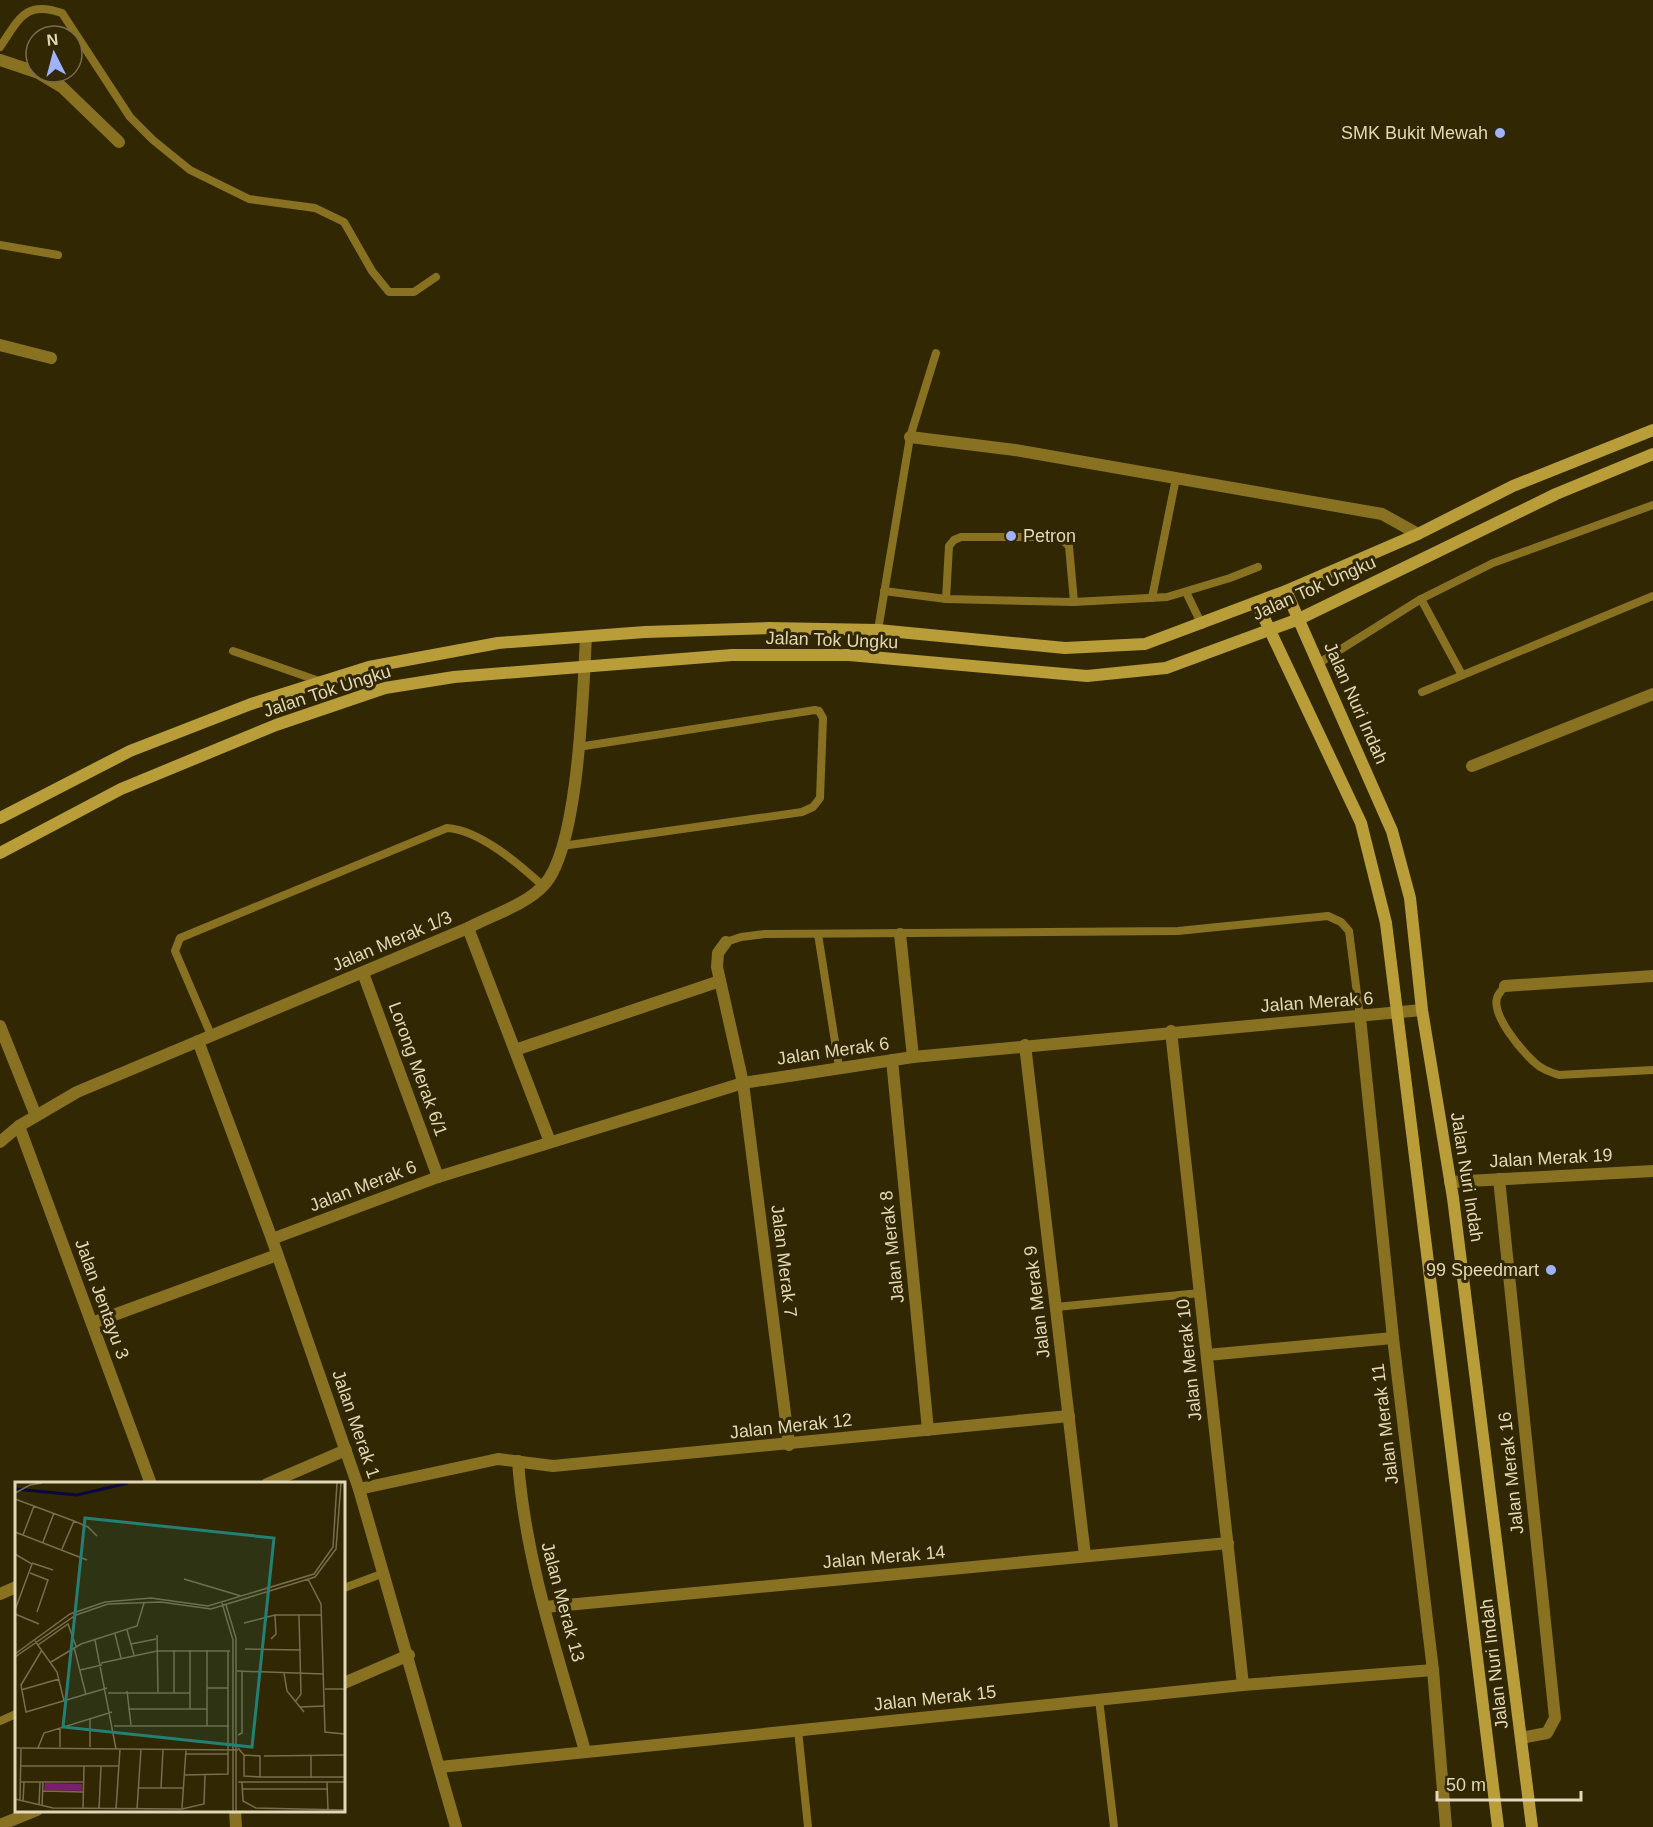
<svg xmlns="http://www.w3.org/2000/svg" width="1653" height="1827" viewBox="0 0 1653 1827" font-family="Helvetica,sans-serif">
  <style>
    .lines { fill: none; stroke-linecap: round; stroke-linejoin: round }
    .service { stroke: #887222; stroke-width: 8 }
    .minor { stroke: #887222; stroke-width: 12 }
    .secondary { stroke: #b89d39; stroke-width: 12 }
    .poi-dot { fill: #a1b2fd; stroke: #312703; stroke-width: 2 }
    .labels { text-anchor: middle; stroke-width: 6; stroke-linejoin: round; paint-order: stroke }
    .poi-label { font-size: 18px; fill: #e2d8b8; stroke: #312703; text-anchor: end }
    .street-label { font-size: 18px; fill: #e2d8b8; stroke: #312703 }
    .inset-river { fill: none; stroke: #0a083e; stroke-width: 3 }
    .inset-road { fill: none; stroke: #786e4b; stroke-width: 1.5 }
    .view { fill: #248075; fill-opacity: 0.15; stroke: #248075; stroke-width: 3 }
    .inset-edge { fill: none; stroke: #e2d8b8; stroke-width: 3 }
  </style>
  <rect width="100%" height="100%" fill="#312703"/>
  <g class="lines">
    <g class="service">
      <path d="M0 47C19 19 25 0 62 13L130 117 153 140 190 170 249 199 315 208 344 222 372 271 389 292H414L436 277"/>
      <polyline points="0,245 58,255"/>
      <polyline points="884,591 946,599 1074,602 1167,597 1230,578 1258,567"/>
      <polyline points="1186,592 1202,625"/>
      <polyline points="1152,598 1176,478"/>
      <polyline points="946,599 949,546 954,540 961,537 1059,537 1069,546 1074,602"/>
      <polyline points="1421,599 1462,675"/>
      <polyline points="878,630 910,437 936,353"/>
      <polyline points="233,651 319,681"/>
      <polyline points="1319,663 1421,599 1493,563 1653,505"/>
      <polyline points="1422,692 1653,596"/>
      <polyline points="562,846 802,812 813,807 820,798 823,718 819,711 815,710 578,747"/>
      <polyline points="818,934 839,1067"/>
      <polyline points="726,942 741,937 765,934 1178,931 1328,916 1341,922 1349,931 1360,1017"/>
      <path d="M1505 986C1502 990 1498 994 1497 998 1492 1016 1521 1050 1534 1062 1541 1069 1550 1072 1559 1075L1653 1070"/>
      <path d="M211 1035 175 951 180 938 447 828C480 830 520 865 543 886"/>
      <polyline points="1056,1307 1200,1293"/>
      <polyline points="344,1588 384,1573"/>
      <polyline points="1099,1699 1114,1827"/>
      <polyline points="0,1721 16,1714"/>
      <polyline points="798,1730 808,1827"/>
    </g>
    <g class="minor">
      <polyline points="0,60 36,72"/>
      <polyline points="37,72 62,87 119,142"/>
      <polyline points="0,345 51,358"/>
      <polyline points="910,437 1015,450 1382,514 1418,534"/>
      <polyline points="1472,766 1653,694"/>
      <polyline points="468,928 550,1142"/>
      <polyline points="900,934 913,1057"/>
      <polyline points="726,942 718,953 717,967 743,1083 789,1445"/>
      <polyline points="363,973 438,1177"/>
      <polyline points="1505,986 1653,976"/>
      <polyline points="1360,1017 1393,1338 1433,1670 1446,1827"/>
      <polyline points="0,1026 36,1116"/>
      <polyline points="1171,1031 1243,1685"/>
      <polyline points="198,1041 272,1239 359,1489 456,1827"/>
      <polyline points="1025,1045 1085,1556"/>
      <polyline points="515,1050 720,981"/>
      <polyline points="892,1060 928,1430"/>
      <polyline points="19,1126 151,1484"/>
      <path d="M0 1142 19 1126 77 1092 468 928C492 915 526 905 544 885 579 848 583 690 586 637"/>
      <polyline points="1499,1179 1555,1718 1547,1733 1521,1738"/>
      <polyline points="1450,1182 1653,1171"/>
      <polyline points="272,1239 438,1177 743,1083 913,1057 1422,1010"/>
      <polyline points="92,1323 277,1255"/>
      <polyline points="1207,1355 1393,1338"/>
      <path d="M518 1461C525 1560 558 1656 585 1751"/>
      <polyline points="267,1484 346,1450"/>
      <polyline points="359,1489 498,1459 553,1466 1069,1416"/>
      <polyline points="0,1594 16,1587"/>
      <polyline points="545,1607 1228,1543"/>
      <polyline points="344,1683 409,1655"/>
      <polyline points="440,1767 1243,1685 1433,1670"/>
      <polyline points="235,1810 236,1827"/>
      <polyline points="0,1825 37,1810"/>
    </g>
    <g class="secondary">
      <polyline points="1286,591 1392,831 1410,898 1422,1010 1453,1198 1532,1827"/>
      <polyline points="1257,603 1361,823 1386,923 1498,1827"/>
      <polyline points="0,818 130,751 251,704 369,667 498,643 645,632 769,628 878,630 1065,648 1145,644 1286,591 1418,534 1513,486 1653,430"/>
      <polyline points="0,853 121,789 276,725 385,688 454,677 732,655 849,655 1087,676 1166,668 1299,619 1556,494 1653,454"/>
    </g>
  </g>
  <g class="poi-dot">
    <circle cx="1500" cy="133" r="6"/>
    <circle cx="1011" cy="536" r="6"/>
    <circle cx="1551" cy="1270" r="6"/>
  </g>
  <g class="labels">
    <g class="poi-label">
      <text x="1488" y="139">SMK Bukit Mewah</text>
      <text x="1023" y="542" text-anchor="start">Petron</text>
      <text x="1539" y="1276">99 Speedmart</text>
    </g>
    <g class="street-label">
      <text transform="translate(1314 588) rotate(-24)" y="6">Jalan Tok Ungku</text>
      <text transform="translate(832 640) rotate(2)" y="6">Jalan Tok Ungku</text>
      <text transform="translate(327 691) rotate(-18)" y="6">Jalan Tok Ungku</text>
      <text transform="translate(1356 703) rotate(66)" y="6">Jalan Nuri Indah</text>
      <text transform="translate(392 941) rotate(-23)" y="6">Jalan Merak 1/3</text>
      <text transform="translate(1317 1002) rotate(-4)" y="6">Jalan Merak 6</text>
      <text transform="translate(833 1051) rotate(-8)" y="6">Jalan Merak 6</text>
      <text transform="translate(418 1069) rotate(70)" y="6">Lorong Merak 6/1</text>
      <text transform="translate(1551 1158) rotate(-3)" y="6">Jalan Merak 19</text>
      <text transform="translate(1467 1177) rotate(81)" y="6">Jalan Nuri Indah</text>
      <text transform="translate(363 1186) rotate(-21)" y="6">Jalan Merak 6</text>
      <text transform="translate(892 1247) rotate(-96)" y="6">Jalan Merak 8</text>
      <text transform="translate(784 1261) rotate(83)" y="6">Jalan Merak 7</text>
      <text transform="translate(102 1299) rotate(70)" y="6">Jalan Jentayu 3</text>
      <text transform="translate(1037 1302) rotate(-97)" y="6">Jalan Merak 9</text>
      <text transform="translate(1189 1360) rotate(-96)" y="6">Jalan Merak 10</text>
      <text transform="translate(356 1424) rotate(71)" y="6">Jalan Merak 1</text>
      <text transform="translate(1385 1424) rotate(-97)" y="6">Jalan Merak 11</text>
      <text transform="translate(791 1426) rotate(-6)" y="6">Jalan Merak 12</text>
      <text transform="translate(1511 1473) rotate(-96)" y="6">Jalan Merak 16</text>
      <text transform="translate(884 1557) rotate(-5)" y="6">Jalan Merak 14</text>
      <text transform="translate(563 1602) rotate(75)" y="6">Jalan Merak 13</text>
      <text transform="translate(1494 1664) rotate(-97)" y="6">Jalan Nuri Indah</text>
      <text transform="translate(935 1698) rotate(-6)" y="6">Jalan Merak 15</text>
    </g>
  </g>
  <g transform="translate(15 1482)">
    <rect width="330" height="330" fill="#312703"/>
    <path d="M30 301 67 302V309L29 308Z" fill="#7a1f6e"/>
    <path class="inset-river" d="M0 7 62 13 113 1"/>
    <path class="inset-road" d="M0 11 15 3 27 1M0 17 59 39 47 67M59 39 73 45 82 54M0 50 72 78M8 53 19 24M28 60 39 31M0 72 17 82 0 128M17 81 38 88M15 91 33 98 22 130M169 97 226 114M293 97 306 122 310 250 329 252M207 121 218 158V329M211 123 221 156V329M0 132 24 142M229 141 260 133H306M112 148 119 173M100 152 106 176M142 153 143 210M256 157 261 152 260 133M80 158 101 267M20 159 42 190 49 219M116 162 141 157M23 163 53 142 61 164M59 165 71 213M230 167 286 168M27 168 6 203 11 230 92 206M175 168V227M192 168V244M0 172 55 132 90 120 136 116 193 124 299 92 318 65 322 1M0 175 61 133 93 122 146 120 196 127 300 95 321 67 326 1M36 180 66 162 122 144 129 121M86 181 142 169H215M65 188 87 183M222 189 309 192M269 191 272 209 289 230M192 206H213M310 207H330M6 208 44 197M112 209 116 243M93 211H175M159 211V168M280 220 286 212 284 133M285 225 310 224M113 227H192M99 244H214M223 253 227 251V189M45 265V246M75 265V237M0 266 223 268M23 266 29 251 97 230M223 266 229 273V294L245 295V274L229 273M171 272H213M249 274 330 273M296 274V296M6 284H103M169 293 213 292V169M245 295H330M6 300H69M223 300H330M227 300 228 319 241 326 330 328M312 300 313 328M124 306H168M146 306 148 268M227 307H312M28 309 68 310M0 317 38 326 167 327 189 322 190 293M5 318 6 266M8 319 9 300M24 323 25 300M27 324 28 300M167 326 171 268M68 327 69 284M84 327 86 284M101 327 105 267M122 327 126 267"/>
    <path class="view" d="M70 36 259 56 237 265 48 245Z"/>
    <rect width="330" height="330" class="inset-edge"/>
  </g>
  <g transform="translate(54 54) rotate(354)"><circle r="28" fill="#312703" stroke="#786e4b" stroke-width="1.5"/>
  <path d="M0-4.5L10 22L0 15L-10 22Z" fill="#a1b2fd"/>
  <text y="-9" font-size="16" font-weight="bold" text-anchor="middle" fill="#e2d8b8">N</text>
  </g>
  <path d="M1437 1791v9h144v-9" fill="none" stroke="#e2d8b8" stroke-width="3"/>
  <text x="1446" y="1791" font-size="18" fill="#e2d8b8" stroke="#312703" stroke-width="4.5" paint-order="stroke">50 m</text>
</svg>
